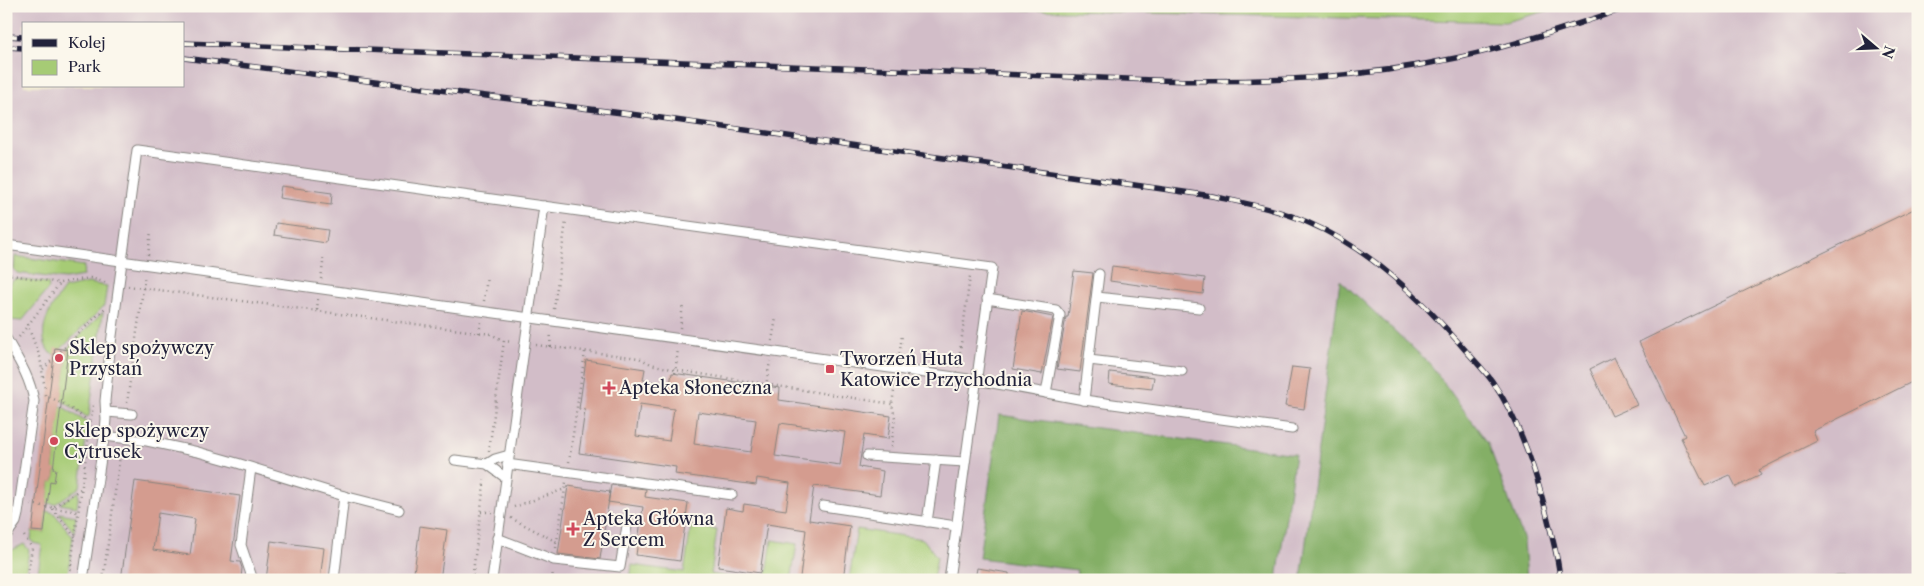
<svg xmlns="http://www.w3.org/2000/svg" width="1924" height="586" viewBox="0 0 1924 586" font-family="'Libre Caslon Text',serif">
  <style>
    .industrial { fill: #d2bdc8; fill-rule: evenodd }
    .green { fill: #a6cb75; stroke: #647658 }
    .forest { fill: #84af66; stroke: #536850 }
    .building { fill: #d49c8f; fill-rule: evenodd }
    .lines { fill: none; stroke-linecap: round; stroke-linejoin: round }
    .lane-casing { stroke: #86837f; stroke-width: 11 }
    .path { stroke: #86837f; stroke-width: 2.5; stroke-dasharray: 1 4; stroke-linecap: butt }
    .lane { stroke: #fff; stroke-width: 9 }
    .rail-casing { stroke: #22223b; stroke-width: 5.5 }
    .rail { stroke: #fbf7ec; stroke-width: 4; stroke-dasharray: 11; stroke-linecap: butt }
    .path-bridge { stroke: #86837f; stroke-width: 2.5; stroke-dasharray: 1 4; stroke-linecap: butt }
    .poi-dot { fill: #d1495b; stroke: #fbf7ec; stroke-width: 2 }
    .labels { text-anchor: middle; stroke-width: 4; stroke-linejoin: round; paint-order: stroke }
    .poi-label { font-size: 18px; fill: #22223b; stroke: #fbf7ec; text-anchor: start }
  </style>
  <rect width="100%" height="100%" fill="#fbf7ec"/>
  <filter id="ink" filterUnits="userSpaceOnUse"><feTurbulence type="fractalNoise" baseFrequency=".02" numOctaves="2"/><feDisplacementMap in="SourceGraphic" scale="10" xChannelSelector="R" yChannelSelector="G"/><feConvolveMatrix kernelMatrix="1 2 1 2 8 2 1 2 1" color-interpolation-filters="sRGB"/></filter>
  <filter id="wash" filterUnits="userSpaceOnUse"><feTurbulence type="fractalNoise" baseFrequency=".0096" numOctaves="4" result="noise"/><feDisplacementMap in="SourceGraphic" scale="20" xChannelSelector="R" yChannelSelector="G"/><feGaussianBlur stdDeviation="1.12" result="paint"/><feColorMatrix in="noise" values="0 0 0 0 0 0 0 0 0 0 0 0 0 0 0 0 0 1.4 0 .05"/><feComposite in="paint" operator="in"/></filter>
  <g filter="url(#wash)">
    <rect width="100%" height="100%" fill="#ebe4c3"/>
    <path class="industrial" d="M6 6H873L1505 22 1565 6H1918V580H6ZM24 24H184V86H24Z"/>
    <g class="green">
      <polygon points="873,6 1565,6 1505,22"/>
      <polygon points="15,256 84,266 83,276 65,279 17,273 14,269"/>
      <polygon points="15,279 48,283 49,288 22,321 9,320 10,283"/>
      <path d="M88 283 107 286 104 306 55 355 50 353C34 332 51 306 65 288Z"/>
      <polygon points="103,312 89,416 87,417 61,400 68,350 66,350"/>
      <polygon points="60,405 88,423 80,487 55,504 47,503 50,481 54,481 56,470 53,469"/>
      <polygon points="79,491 77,507 60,504"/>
      <polygon points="46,511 54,513 73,537 67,580 37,580 42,545 33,543 31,539 32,531 44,532"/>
      <polygon points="59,513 76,516 74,532"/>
      <polygon points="691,526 717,530 711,574 749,580 630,580 632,565 684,572"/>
      <polygon points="857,529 923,539 937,557 933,580 849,580"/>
      <polygon points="772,540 797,544 791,580 766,580"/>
      <polygon points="24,544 29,550 25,580 6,580 6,553"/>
    </g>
    <g class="forest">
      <polygon points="1340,280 1430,364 1488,443 1524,541 1527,580 1301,580"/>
      <polygon points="999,415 1295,454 1277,580 1076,580 1077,570 979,558"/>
    </g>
    <g id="blocks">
      <g class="building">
        <polygon points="281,186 332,193 331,205 279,198"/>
        <polygon points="1918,207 1918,379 1813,431 1817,441 1759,470 1761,475 1736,487 1730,475 1705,486 1681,438 1685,436 1639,342"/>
        <polygon points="276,223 328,230 326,243 274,235"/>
        <polygon points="1112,266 1205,278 1203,294 1110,281"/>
        <polygon points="1074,271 1093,273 1080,372 1057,369 1066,317 1068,317"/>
        <polygon points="1022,311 1053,317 1042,374 1013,369"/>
        <polygon points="55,348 68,350 53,469 56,469 54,482 50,481 44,532 32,531"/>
        <polygon points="1614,357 1637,405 1612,416 1590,369"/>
        <path d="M586 360 645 369 643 380 670 384 672 373 780 388 779 400 891 416 888 439 864 435 859 467 883 471 880 495 814 486 809 520 850 526 843 580H817L800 577 806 530 767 524 760 573 718 567 726 508 743 511 744 504 786 510 790 483 757 478 756 485 675 474 676 467 579 453 585 410 579 409ZM640 404 674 409 669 441 636 436ZM698 412 756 420 751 452 694 444ZM780 423 845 432 840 465 775 456Z"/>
        <polygon points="1292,367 1310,369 1304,409 1285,406"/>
        <polygon points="1110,372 1154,377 1152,389 1109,384"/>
        <path d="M135 481 240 496 231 561 240 562 242 568 241 579 121 580ZM158 513 195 519 190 555 153 550Z"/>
        <polygon points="611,485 646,489 645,497 688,503 680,561 636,555 643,507 608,502"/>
        <polygon points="568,486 610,492 600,559 558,554"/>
        <polygon points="420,526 447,530 440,580 413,580"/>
        <polygon points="271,541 324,548 320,580 266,580"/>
        <polygon points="977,568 1009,573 1009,580 975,580"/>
      </g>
    </g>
  </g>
  <g filter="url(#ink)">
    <use href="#blocks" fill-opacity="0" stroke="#86837f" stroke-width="1"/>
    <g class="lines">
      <g class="lane-casing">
        <g id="lane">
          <polyline points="6,245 976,380 1084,400 1292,429"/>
          <polyline points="1097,297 1199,308"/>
          <polyline points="987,299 1056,310 1060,315 1046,393"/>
          <path d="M6 338C18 359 30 377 34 401L18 514 16 522 6 536"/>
          <polyline points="1089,360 1182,371"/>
          <polyline points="1084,400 1099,274"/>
          <polyline points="106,412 132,414"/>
          <polyline points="104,436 147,441 198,452 237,463 344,496 399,510"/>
          <polyline points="867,456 965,462"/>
          <polyline points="455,460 487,464 506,478"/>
          <polyline points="487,464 495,459 509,455"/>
          <polyline points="507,464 732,495"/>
          <polyline points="251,468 241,545 253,580"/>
          <polyline points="823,506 956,526"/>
          <polyline points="927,522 936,460"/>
          <polyline points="497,538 554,560 620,567 627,526"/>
          <polyline points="83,580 105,431 106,419 105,401 110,351 137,150 992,268 949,580"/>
          <polyline points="334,580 344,496"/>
          <polyline points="492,580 544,206"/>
          <polyline points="1837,580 1848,580"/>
        </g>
      </g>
      <g class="path">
        <polyline points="148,255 151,231"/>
        <polyline points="6,274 60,283 90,278 108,283"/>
        <polyline points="321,279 324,255"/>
        <polyline points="128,286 491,334 504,341 513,342"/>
        <polyline points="484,301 487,277"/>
        <polyline points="554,309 566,221"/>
        <polyline points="317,310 318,299"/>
        <polyline points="27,324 40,357 45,390"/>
        <polyline points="680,328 683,305"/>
        <polyline points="479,333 481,322"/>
        <polyline points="19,337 60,283"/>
        <polyline points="772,341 776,318"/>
        <polyline points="536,345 639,358 651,364 675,370 892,404"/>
        <polyline points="550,347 551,332"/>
        <polyline points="899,358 902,335"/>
        <polyline points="958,367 970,276"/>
        <polyline points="43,369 105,308"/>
        <polyline points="675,373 678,349"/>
        <polyline points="766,386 770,361"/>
        <polyline points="45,395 64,404 90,422"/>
        <polyline points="127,403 145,275"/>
        <polyline points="891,447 895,418 892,404 896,378"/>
        <polyline points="489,451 504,341"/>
        <polyline points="569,462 585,352"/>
        <polyline points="31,504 78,512"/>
        <polyline points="514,507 565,489"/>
        <polyline points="481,512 492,512"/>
        <polyline points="511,518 557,542"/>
        <polyline points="24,536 32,548 27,580"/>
        <polyline points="75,537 52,508 82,488"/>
        <polyline points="556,548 566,482"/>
        <polyline points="69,580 93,405"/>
        <polyline points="103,580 121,448"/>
        <polyline points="472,580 485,476"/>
        <polyline points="552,580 553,571"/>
      </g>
      <use href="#lane" class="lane"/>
      <g class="rail-casing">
        <g id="rail">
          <polyline points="6,36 24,37"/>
          <path d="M184 43 1153 80C1257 83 1360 79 1461 57 1519 44 1575 25 1632 6"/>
          <polyline points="6,47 24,48"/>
          <path d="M184 58 654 117 1212 196C1244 203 1277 209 1307 222 1371 249 1423 301 1467 352 1476 362 1485 371 1492 381 1522 424 1538 478 1550 528 1554 545 1559 562 1560 580"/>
        </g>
      </g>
      <use href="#rail" class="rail"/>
      <polyline class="path-bridge" points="6,45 12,6"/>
    </g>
  </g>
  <g class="poi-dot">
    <circle cx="59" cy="358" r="5"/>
    <rect x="825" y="364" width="10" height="10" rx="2.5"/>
    <path d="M606.5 380.5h5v5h5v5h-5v5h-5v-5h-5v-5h5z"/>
    <circle cx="54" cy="441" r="5"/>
    <path d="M570.5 521.5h5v5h5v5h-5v5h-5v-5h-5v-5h5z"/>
  </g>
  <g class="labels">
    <g class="poi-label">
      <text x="69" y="354">Sklep spożywczy<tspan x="69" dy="21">Przystań</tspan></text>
      <text x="840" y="365">Tworzeń Huta<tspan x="840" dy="21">Katowice Przychodnia</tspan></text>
      <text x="619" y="394">Apteka Słoneczna</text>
      <text x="64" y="437">Sklep spożywczy<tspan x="64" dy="21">Cytrusek</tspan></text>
      <text x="583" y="525">Apteka Główna<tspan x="583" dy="21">Z Sercem</tspan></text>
    </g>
  </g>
  <rect width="1924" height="586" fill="none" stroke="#fbf7ec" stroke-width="25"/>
  <rect x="22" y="22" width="162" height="65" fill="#fbf7ec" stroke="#a4a2a5"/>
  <rect x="32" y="39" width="25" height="8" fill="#22223b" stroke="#a4a2a5"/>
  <text x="68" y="48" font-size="15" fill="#22223b">Kolej</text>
  <rect x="32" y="60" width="25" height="15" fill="#a6cb75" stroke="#a4a2a5"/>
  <text x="68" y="72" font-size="15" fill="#22223b">Park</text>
  <g transform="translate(1876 48) rotate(109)" stroke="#fbf7ec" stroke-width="4" paint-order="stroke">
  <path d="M0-4L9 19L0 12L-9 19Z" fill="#22223b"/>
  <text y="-8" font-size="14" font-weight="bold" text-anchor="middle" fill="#22223b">N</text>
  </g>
</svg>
